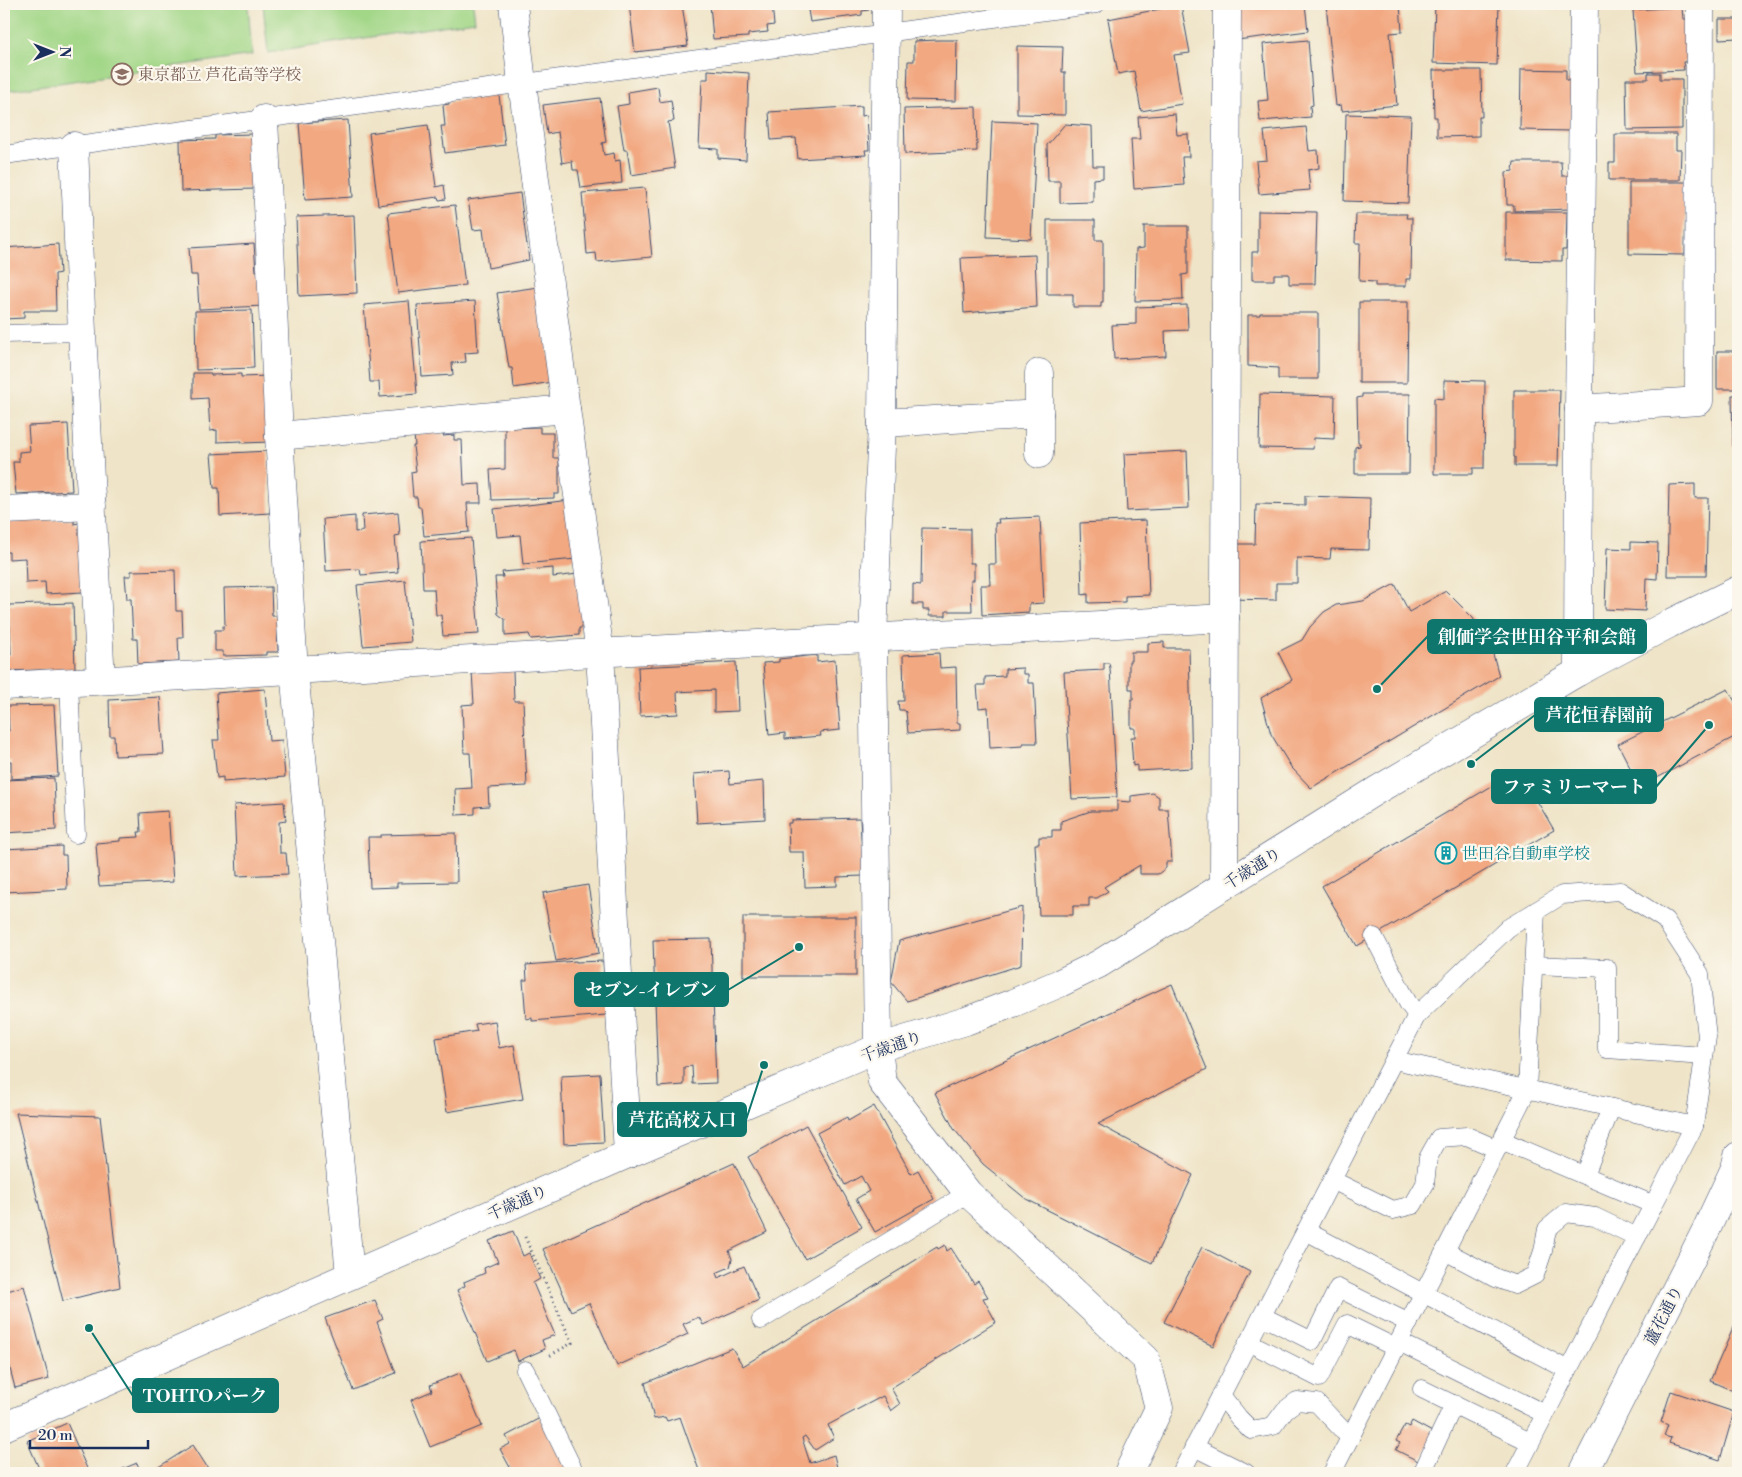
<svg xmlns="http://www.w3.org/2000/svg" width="1742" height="1477" viewBox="0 0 1742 1477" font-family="'Libre Bodoni','Noto Serif JP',serif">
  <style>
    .green { fill: #a3d788; stroke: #5f8373 }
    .building { fill: #f2a881 }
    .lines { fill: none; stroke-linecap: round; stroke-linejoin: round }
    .service-casing { stroke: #3b4a6e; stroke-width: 19 }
    .minor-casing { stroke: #3b4a6e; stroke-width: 29 }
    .tertiary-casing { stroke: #3b4a6e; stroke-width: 29 }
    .path { stroke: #3b4a6e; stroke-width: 3; stroke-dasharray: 1 4; stroke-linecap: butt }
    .service { stroke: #fff; stroke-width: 18 }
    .minor { stroke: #fff; stroke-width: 28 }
    .tertiary { stroke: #fff; stroke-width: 28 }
    .labels { text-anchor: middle; stroke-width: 4.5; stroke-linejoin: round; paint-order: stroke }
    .education-label { font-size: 16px; fill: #785e54; stroke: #fbf7ec; text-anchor: start }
    .culture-label { font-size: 16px; fill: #0d838f; stroke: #fbf7ec; text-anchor: start }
    .street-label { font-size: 16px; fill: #1b2f5e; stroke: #fbf7ec }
    .leader { fill: none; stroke: #0f766e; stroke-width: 2 }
    .callout-dot { fill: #0f766e; stroke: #fbf7ec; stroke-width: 2 }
    .callout { fill: #0f766e; stroke: #0f766e; stroke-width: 2 }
    .callout-label { font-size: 18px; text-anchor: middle; font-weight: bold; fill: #fff }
  </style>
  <rect width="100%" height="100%" fill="#fbf7ec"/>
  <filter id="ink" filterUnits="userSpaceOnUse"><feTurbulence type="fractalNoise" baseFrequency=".02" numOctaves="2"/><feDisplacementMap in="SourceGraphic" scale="10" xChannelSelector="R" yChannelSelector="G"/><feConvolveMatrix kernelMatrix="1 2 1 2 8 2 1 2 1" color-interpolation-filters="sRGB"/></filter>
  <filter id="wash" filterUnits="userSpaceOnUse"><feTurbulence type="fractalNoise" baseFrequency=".0096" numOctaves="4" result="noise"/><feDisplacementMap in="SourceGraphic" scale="20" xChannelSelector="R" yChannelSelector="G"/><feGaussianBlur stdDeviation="1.12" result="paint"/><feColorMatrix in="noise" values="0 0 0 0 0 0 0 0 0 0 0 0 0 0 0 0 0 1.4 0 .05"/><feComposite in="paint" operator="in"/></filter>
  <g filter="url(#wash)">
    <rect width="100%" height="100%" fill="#efe4c7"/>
    <g class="green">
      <polygon points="4,4 248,4 252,55 4,91"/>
      <polygon points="263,4 473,4 475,21 268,53"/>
    </g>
    <g id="blocks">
      <g class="building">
        <polygon points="629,4 682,4 688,46 635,52"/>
        <polygon points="710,4 772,4 774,25 767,26 768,32 748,34 748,37 713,39"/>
        <polygon points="807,4 868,4 869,10 862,11 862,15 810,22"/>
        <polygon points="1232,4 1305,4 1308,31 1237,40"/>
        <polygon points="1326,4 1400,4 1402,32 1390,33 1397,105 1342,111 1341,105 1336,106"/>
        <polygon points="1435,4 1499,4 1497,65 1433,63"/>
        <polygon points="1181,5 1190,53 1174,55 1182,104 1141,111 1134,71 1118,74 1108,19"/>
        <polygon points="1682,7 1683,19 1689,19 1691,61 1683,62 1684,70 1637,72 1633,10"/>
        <polygon points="1719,19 1738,19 1738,38 1719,39"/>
        <polygon points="938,40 957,40 956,101 907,100 908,61 914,61 914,41"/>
        <polygon points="1308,40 1313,105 1310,106 1311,117 1260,121 1258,101 1268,100 1263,44"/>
        <polygon points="1017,46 1063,47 1062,72 1065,72 1065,115 1017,114"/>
        <polygon points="1521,69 1566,70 1566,80 1572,80 1571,131 1520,130"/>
        <polygon points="708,70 749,73 746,160 718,158 718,149 699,148 702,79 708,79"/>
        <polygon points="1433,70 1481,70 1482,117 1479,117 1479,136 1437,137 1437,117 1434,117"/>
        <polygon points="1648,73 1660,73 1660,79 1682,79 1682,129 1627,130 1626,79 1648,79"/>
        <polygon points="658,87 660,102 671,100 674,121 668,122 675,168 631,175 627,150 624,150 617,106 629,104 628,92"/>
        <polygon points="499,95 505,145 445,153 441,126 445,126 443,105 449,104 449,102"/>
        <polygon points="600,98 606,142 602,143 604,155 614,153 615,161 620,160 622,183 581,188 578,170 573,170 572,161 562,163 558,132 547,134 543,105"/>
        <polygon points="862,106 862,116 867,115 869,150 865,150 866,155 798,159 796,138 771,140 769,112"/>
        <polygon points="976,107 977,151 905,154 904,109"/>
        <polygon points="1175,114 1177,135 1188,134 1189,157 1182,157 1184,185 1134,189 1131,139 1140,139 1138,117"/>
        <polygon points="1346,114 1411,116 1408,203 1344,201"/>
        <polygon points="348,120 353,197 305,200 299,123"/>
        <polygon points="992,121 1037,123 1031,239 987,237"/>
        <polygon points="1065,124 1092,126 1093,166 1103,166 1103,178 1093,179 1093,202 1060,203 1060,181 1048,181 1047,145"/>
        <polygon points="428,125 436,187 444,185 446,199 439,200 438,197 378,205 369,133"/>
        <polygon points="1306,127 1309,151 1318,150 1319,168 1308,170 1310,190 1259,194 1256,161 1267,160 1264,131"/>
        <polygon points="253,134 255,189 181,191 180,140 215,139 215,135"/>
        <polygon points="1615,134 1676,134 1676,150 1681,150 1680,180 1609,180 1609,163 1615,163"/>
        <polygon points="1514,162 1561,162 1562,176 1572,176 1570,209 1514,211 1514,205 1507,205 1506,172 1513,171"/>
        <polygon points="1629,182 1686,182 1685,255 1629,254"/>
        <polygon points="645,188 652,257 597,262 596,253 587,254 582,193"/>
        <polygon points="520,193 529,260 488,268 483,229 473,230 468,200"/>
        <polygon points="455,205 465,285 398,293 388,213"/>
        <polygon points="1258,211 1317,212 1315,284 1289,284 1289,274 1274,274 1274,280 1252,280 1252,252 1258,252"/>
        <polygon points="1506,212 1567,212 1566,250 1562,250 1562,261 1506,260"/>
        <polygon points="1356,214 1407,214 1406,218 1412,218 1411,279 1406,279 1406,286 1375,286 1375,282 1359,281 1360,243 1355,243"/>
        <polygon points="354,215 357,293 299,296 296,217"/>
        <polygon points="1047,220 1095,220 1095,240 1103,240 1103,302 1101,302 1101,307 1073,307 1073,294 1047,294"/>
        <polygon points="1144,226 1188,226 1188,274 1182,275 1183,300 1135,301 1136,249 1144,248"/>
        <polygon points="58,244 60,273 55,274 56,311 24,311 24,318 4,319 4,248"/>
        <polygon points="254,244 256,271 262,271 264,306 199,309 197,275 191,275 189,248"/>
        <polygon points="1035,255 1037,307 964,313 961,258"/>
        <polygon points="538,287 552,382 514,388 512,368 509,368 497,293"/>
        <polygon points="409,301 417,394 380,397 379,382 370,382 364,305"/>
        <polygon points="475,301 478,352 465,353 466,362 452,363 453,375 422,377 417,305"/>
        <polygon points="1359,302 1408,302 1407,383 1359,383"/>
        <polygon points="1187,305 1188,330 1165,331 1166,356 1114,359 1112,325 1136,324 1136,307"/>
        <polygon points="252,310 254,368 196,370 195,311"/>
        <polygon points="1260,313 1318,313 1318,379 1278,379 1278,368 1248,366 1248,315 1260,315"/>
        <rect x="1717" y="351" width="21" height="38"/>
        <polygon points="193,373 211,373 211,375 241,374 241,377 268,376 271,442 242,443 242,441 217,442 217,430 210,431 208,398 193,399"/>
        <polygon points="1444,380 1485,381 1484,468 1473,468 1473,474 1434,474 1434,398 1444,399"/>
        <polygon points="1514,390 1560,390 1558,466 1515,466 1515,457 1514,457"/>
        <polygon points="1260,394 1335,396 1334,439 1314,438 1313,449 1259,448"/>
        <polygon points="1362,394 1410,394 1409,474 1355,474 1355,447 1360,446 1360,443 1358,443 1357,398 1362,397"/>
        <polygon points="1732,395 1738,395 1738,465 1736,465 1736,446 1733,446"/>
        <polygon points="68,424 72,491 16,494 13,462 19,462 19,452 30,451 28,426"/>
        <polygon points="540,427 540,433 553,433 553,458 559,458 559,494 554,494 554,498 492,500 490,470 505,469 505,428"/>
        <polygon points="443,433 443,436 454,435 454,440 462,440 464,485 480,484 481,503 467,503 469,532 424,536 421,507 418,507 417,497 413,497 411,472 416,471 413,446 415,446 414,434"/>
        <polygon points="268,451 270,513 220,516 219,488 214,488 211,454"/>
        <polygon points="1187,451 1189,508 1127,511 1124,454"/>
        <polygon points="1695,484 1695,498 1708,498 1706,576 1667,576 1669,485"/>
        <polygon points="1305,496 1370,498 1369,550 1331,549 1330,559 1297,558 1297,583 1276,583 1276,600 1228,599 1229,544 1255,544 1256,504 1305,505"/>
        <polygon points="570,500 576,559 523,564 520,535 497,537 494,509"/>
        <polygon points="398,512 400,535 395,536 398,572 361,575 360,569 326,571 323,519 355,516 355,532 363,531 362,515"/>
        <polygon points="1040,517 1044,603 1029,604 1029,612 982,615 981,585 990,585 989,564 996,564 995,523 999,523 998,519"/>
        <polygon points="74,519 74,524 79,523 83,592 46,594 45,582 26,583 25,558 9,559 9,552 6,552 6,543 4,543 4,525 7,525 6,522"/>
        <polygon points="1146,520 1149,595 1125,596 1125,602 1088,603 1088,594 1082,595 1080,523"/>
        <polygon points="922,528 970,529 970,563 974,563 974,580 971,580 972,611 946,611 946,616 929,616 929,610 923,610 923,604 913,604 913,584 921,585"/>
        <polygon points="471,538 479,634 443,636 441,615 436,615 434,589 423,589 421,541"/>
        <polygon points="1631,542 1658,543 1657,579 1646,578 1645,611 1605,609 1607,548 1631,549"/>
        <polygon points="553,568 553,577 578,574 583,628 579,628 579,635 531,639 529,634 505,636 505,619 498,614 495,577 503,577 502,572"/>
        <polygon points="175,570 176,611 182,611 183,637 178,637 179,662 138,664 137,639 133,639 131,599 127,599 125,576 131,576 131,571"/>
        <polygon points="405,580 411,642 363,646 357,585"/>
        <polygon points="1395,584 1409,612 1446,591 1473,618 1493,654 1499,676 1311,788 1291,767 1271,734 1261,698 1292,680 1278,652 1302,640 1310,627 1324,612 1336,605 1363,601"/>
        <polygon points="271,587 272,616 277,616 278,652 266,652 266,655 223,656 223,651 215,651 215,630 223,630 223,626 225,626 224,588"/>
        <polygon points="73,603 75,669 4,671 4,655 11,655 9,605"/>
        <polygon points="1164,642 1164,648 1189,648 1192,768 1137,771 1137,765 1133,766 1131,737 1135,737 1135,728 1131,728 1131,699 1133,699 1133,689 1129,689 1129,661 1131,661 1131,652 1148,652 1148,643"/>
        <polygon points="939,653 940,668 956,667 957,723 960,723 960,730 908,733 906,712 904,710 899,710 898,701 904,701 903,655"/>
        <polygon points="817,655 817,662 835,660 840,730 820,732 821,736 785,739 785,733 769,735 763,663 779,662 779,659"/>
        <polygon points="736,662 738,711 714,712 714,690 677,692 678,714 640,716 638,667"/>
        <polygon points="1104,663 1109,663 1110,668 1117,797 1072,799 1064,672 1104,670"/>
        <polygon points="1023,668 1023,674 1028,674 1028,683 1034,683 1037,743 1023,743 1023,746 990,748 988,707 979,708 977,685 985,685 985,677 1005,676 1005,669"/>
        <polygon points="513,671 514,701 523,701 527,786 488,788 489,806 475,807 475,814 456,815 455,789 472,788 470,753 464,753 462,705 474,704 472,672"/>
        <polygon points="265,689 269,741 282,740 285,777 223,782 223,777 217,778 213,740 219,740 216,693"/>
        <polygon points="1728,689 1738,707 1738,735 1640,787 1618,744"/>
        <polygon points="160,697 164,754 115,756 114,736 110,736 109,700"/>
        <polygon points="54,705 58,776 11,779 11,761 6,761 6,731 9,731 8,706"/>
        <polygon points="1519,770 1554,830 1357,946 1322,886"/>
        <polygon points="729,771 730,784 764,781 765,819 697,823 694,774"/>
        <polygon points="54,778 56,830 4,833 4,780"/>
        <polygon points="1153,793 1159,797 1159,809 1168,809 1172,862 1166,862 1166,868 1158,874 1140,874 1140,865 1104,887 1108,891 1097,898 1089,898 1089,906 1073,906 1073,915 1039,915 1035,844 1039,844 1039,837 1052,837 1052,830 1061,830 1061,821 1091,811 1117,811 1117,801 1131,802 1131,796"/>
        <polygon points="284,802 286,821 279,822 280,853 286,853 288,874 237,876 234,805"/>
        <polygon points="168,811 173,882 99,886 96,843 120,841 120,838 139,837 138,832 141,832 140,813"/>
        <polygon points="860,818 863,876 837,877 837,886 805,887 804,852 789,852 788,823 791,823 791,820"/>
        <polygon points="456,833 457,882 397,883 397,887 370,888 368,837 381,837 381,835"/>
        <polygon points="62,846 62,855 66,855 67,889 4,892 4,849"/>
        <polygon points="588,885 599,953 556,961 543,893"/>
        <polygon points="1022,907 1021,965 907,1001 891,982 899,941"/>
        <rect x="743" y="917" width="113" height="59"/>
        <polygon points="711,939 716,1083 693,1084 692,1066 684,1067 684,1085 658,1087 653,940"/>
        <polygon points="576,961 576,962 603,961 606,1015 532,1021 532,1018 526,1019 523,980 527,980 526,965"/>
        <polygon points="1172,984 1207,1069 1098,1124 1193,1175 1152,1263 1026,1199 983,1164 954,1129 935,1093"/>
        <polygon points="495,1021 499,1048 514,1045 523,1099 447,1112 436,1038 477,1031 475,1024"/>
        <polygon points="600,1074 604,1142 564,1144 561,1076"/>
        <polygon points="874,1106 911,1174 918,1170 934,1199 875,1232 856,1199 869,1191 861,1176 845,1185 817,1133 847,1117 848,1121"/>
        <polygon points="16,1113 100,1116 120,1287 63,1301"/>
        <polygon points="806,1125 862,1227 805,1259 748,1157"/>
        <polygon points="734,1163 767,1232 729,1251 732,1259 730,1267 716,1273 718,1278 744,1266 759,1300 703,1325 699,1317 683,1324 688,1334 617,1366 589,1303 571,1311 543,1249"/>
        <polygon points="513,1231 523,1256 529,1253 540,1279 533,1283 555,1335 542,1340 545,1349 518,1361 514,1350 487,1361 457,1290 465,1286 464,1282 485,1273 484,1268 498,1262 489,1241"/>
        <polygon points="945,1245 947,1251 951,1248 974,1284 978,1281 988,1297 983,1298 996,1322 891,1388 900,1404 891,1411 883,1396 828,1425 834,1438 815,1450 805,1436 802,1438 810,1463 834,1455 838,1472 700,1473 680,1417 667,1421 665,1417 654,1419 645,1383 732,1348 743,1366 937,1247 938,1249"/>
        <polygon points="1202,1247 1250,1272 1213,1346 1164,1322"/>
        <polygon points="24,1286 49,1379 15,1388 4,1345 4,1292"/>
        <polygon points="375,1300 383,1319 377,1322 396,1373 353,1390 325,1318"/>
        <polygon points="1738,1317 1738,1393 1710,1381"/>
        <polygon points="460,1373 482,1426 430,1447 411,1400 432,1391 430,1385"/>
        <polygon points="1671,1391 1734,1412 1720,1460 1669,1443 1671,1438 1664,1436 1668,1425 1661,1422"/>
        <polygon points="540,1418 569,1473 513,1473 500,1449 510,1444 506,1436"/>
        <polygon points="1412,1421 1434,1433 1420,1462 1396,1450 1400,1443 1396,1441 1405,1425 1409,1427"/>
        <polygon points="67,1423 89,1473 41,1473 27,1441"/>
        <polygon points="193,1445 211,1473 161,1473 157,1468"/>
        <polygon points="137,1463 141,1473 113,1473"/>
      </g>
    </g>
  </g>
  <g filter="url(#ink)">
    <use href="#blocks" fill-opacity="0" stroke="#3b4a6e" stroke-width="1"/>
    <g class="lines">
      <g class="service-casing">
        <g id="service">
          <polyline points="4,155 1096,4"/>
          <polyline points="4,334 82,332"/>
          <polyline points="69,683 76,834"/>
          <polyline points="1374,937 1408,1003 1417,1015"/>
          <polyline points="1533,965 1607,968 1607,1049 1704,1056"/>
          <polyline points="1394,1060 1694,1126"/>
          <polyline points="1501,1140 1654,1205"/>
          <polyline points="1585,1175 1611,1108"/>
          <polyline points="1332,1180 1393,1210 1413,1205 1425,1184 1428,1158 1439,1138 1467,1136 1497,1149"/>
          <polyline points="1306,1231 1568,1370"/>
          <polyline points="1445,1251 1496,1278 1515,1285 1535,1275 1543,1251 1547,1229 1566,1213 1595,1217 1637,1237"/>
          <polyline points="1262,1316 1312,1341 1338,1288 1409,1323"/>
          <polyline points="761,1320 968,1193"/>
          <polyline points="1248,1342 1319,1378 1347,1324 1396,1348"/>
          <polyline points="1399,1342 1545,1414"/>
          <polyline points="525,1370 575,1473"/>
          <polyline points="1422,1389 1530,1442"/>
          <polyline points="1221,1395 1239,1418 1251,1430 1273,1426 1285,1410 1297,1401 1317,1403 1350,1438"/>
          <polyline points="1194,1447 1246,1473"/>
          <polyline points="1181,1473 1417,1015 1508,928 1536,911 1562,895 1620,891 1665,920 1700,974 1707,1037 1694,1126 1515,1473"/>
          <polyline points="1332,1473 1527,1090 1536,911"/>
          <polyline points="1422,1473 1454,1404"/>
        </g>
      </g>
      <g class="minor-casing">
        <g id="minor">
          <polyline points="513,4 522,83 566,409 600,653 628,1154"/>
          <polyline points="886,4 882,423 873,637 878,1048 882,1082 968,1193 1146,1359 1159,1408 1128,1473"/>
          <polyline points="264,119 279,436 294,670 350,1275"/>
          <polyline points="74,146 82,332 101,680"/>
          <polyline points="1039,373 1039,454"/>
          <polyline points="1579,409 1699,401 1700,4"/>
          <polyline points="882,423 1039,414"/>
          <polyline points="279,436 566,409"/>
          <polyline points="4,510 92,506"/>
          <polyline points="1578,672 1579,409 1584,4"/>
          <polyline points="4,686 1225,618"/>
          <polyline points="1224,886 1227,4"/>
        </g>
      </g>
      <g class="tertiary-casing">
        <g id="tertiary">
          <polyline points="4,1427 628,1154 878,1048 966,1021 1013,1003 1060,983 1099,964 1377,790 1578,672 1669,624 1738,590"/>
          <polyline points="1583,1473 1706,1230 1735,1168 1738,1156"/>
        </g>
      </g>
      <polyline class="path" points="525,1237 572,1343 549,1356"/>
      <use href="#service" class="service"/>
      <use href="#minor" class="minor"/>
      <use href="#tertiary" class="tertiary"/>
    </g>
  </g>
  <defs>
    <g id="school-ring" transform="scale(1.125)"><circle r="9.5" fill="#fbf7ec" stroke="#8d6e63" stroke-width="1.5"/><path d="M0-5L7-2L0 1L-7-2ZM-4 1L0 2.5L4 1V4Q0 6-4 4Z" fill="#8d6e63"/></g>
    <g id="building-ring" transform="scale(1.125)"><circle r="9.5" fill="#fbf7ec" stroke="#0f9aa8" stroke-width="1.5"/><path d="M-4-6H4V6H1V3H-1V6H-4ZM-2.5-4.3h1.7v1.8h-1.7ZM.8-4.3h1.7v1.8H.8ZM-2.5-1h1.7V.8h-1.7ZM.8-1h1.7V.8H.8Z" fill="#0f9aa8"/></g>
  </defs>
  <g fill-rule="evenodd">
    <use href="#school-ring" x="122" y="74"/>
    <use href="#building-ring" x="1446" y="853"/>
  </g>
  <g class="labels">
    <g class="education-label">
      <text x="138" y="80">東京都立 芦花高等学校</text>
    </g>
    <g class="culture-label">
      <text x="1462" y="859">世田谷自動車学校</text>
    </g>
    <g class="street-label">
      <text transform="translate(1252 868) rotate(-32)" y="6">千歳通り</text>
      <text transform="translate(891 1046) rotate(-19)" y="6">千歳通り</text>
      <text transform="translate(517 1202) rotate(-24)" y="6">千歳通り</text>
      <text transform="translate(1663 1315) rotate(-63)" y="6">蘆花通り</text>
    </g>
  </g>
  <path class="leader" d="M1377 689L1428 636M1471 764L1535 715M1709 725L1656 787M799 947L728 990M764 1065L746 1120M89 1328L133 1396"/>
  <g class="callout-dot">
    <circle cx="1377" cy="689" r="5"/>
    <circle cx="1471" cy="764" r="5"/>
    <circle cx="1709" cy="725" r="5"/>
    <circle cx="799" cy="947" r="5"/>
    <circle cx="764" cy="1065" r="5"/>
    <circle cx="89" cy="1328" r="5"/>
  </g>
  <g class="callout">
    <rect x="1428" y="620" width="218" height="33" rx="5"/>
    <rect x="1535" y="698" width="128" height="33" rx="5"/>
    <rect x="1492" y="770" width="164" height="33" rx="5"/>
    <rect x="575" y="973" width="153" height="33" rx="5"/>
    <rect x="618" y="1103" width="128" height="33" rx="5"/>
    <rect x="133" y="1379" width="145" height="33" rx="5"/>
  </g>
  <g class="callout-label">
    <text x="1537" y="643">創価学会世田谷平和会館</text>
    <text x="1599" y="721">芦花恒春園前</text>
    <text x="1574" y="793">ファミリーマート</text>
    <text x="651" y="996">セブン-イレブン</text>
    <text x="682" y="1126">芦花高校入口</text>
    <text x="205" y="1402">TOHTOパーク</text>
  </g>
  <rect width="1742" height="1477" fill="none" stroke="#fbf7ec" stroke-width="20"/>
  <g transform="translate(52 52) rotate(90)" stroke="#fbf7ec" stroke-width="4" paint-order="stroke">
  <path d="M0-4L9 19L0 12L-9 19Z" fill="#1b2f5e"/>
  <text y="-8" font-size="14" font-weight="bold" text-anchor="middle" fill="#1b2f5e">N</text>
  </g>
  <path d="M30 1440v8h118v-8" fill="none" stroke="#1b2f5e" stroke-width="2.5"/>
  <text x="38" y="1440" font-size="15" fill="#1b2f5e" stroke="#fbf7ec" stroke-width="4" paint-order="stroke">20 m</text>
</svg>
